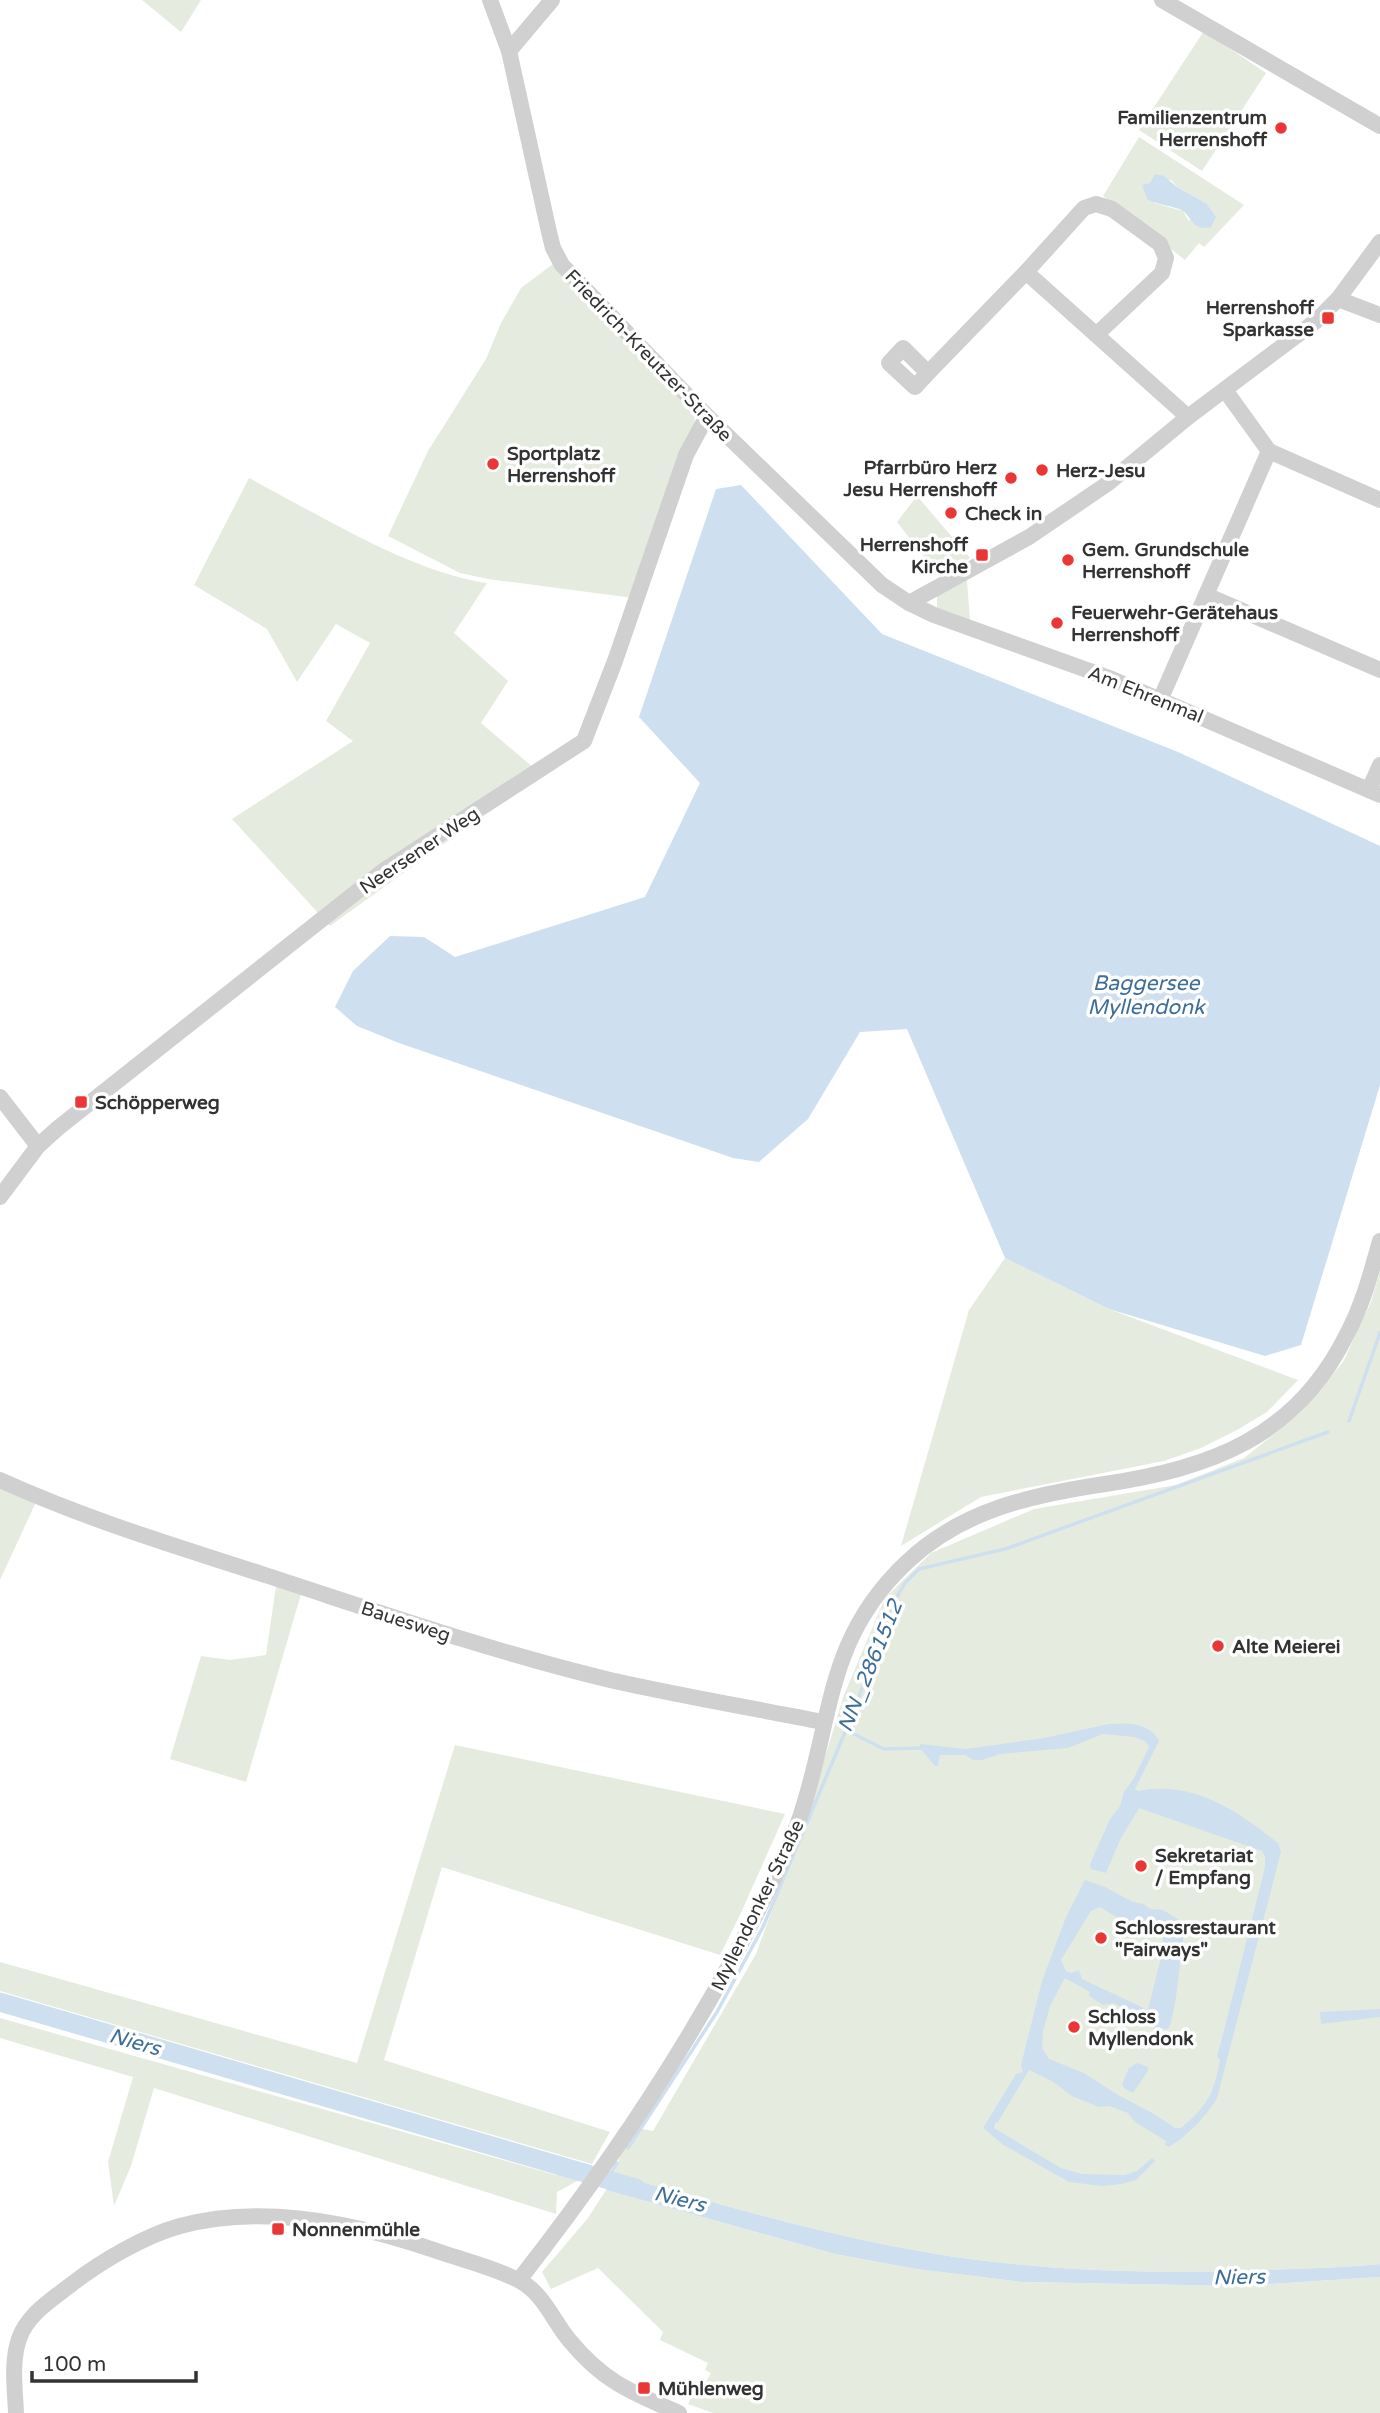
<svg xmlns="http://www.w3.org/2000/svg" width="1380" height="2413" viewBox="0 0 1380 2413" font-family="'Varela Round',sans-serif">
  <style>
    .green { fill: #e5ecdf; fill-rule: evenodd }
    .water { fill: #cedfef; fill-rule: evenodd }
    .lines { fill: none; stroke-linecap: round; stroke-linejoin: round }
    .stream { stroke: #cedfef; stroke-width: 3.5 }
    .river { stroke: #cedfef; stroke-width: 19 }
    .minor { stroke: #d0d0d0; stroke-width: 16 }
    .poi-dot { fill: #ea3634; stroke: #fff; stroke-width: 2.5 }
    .labels { text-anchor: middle; stroke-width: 7; stroke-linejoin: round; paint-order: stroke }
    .poi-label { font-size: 19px; font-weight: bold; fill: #333; stroke: #fff; text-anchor: start }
    .street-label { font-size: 19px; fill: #333; stroke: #fff }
    .water-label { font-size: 21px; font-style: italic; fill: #3d6e99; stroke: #fff }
  </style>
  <rect width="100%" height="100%" fill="#fff"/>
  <g class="green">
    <polygon points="142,0 201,0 181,32"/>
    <polygon points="1204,31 1266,73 1202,171 1139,130"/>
    <path d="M1139 137 1244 205 1204 247 1199 243 1185 260 1103 196ZM1171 180 1177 187 1206 203 1189 221 1183 211 1154 203 1150 183Z"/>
    <polygon points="553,264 694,411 695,424 633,598 488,579 460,573 388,536 428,451 486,359 501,323 521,288"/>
    <path d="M249 478C318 514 410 572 487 583L454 633 508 681 481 723 541 774 330 926 232 819 353 741 326 721 370 643 336 624 297 682 267 629 194 585Z"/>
    <polygon points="917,496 970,558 958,565 954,561 942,568 944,573 939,576 897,522"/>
    <polygon points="967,580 970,621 937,609 937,596"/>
    <polygon points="1005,1258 1109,1309 1298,1380 1267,1412 1237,1430 1201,1448 1164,1461 981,1497 901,1546 969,1310"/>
    <path d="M1380 1271V2264C1343 2268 1306 2268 1268 2270 1143 2275 1016 2271 892 2246 798 2228 706 2200 614 2174L623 2147 633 2127 653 2131 756 1954 809 1809 844 1695 885 1598 931 1553 1034 1509 1176 1485 1244 1458 1298 1415 1343 1362 1371 1302Z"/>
    <polygon points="0,1486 36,1502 0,1580"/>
    <polygon points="276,1586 301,1594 246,1782 170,1759 201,1656 230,1660 266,1655"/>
    <polygon points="455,1745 785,1814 740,1915 720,1955 442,1867 384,2060 610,2132 592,2164 0,1991 0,1962 357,2063"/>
    <polygon points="0,2018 556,2175 569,2173 579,2180 557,2192 556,2214 154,2088 131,2166 114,2206 108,2162 133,2077 0,2038"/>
    <polygon points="606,2190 835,2254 916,2269 1022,2282 1240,2286 1380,2277 1380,2413 713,2413 688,2404 699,2382 704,2385 711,2373 705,2370 708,2363 660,2340 663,2332 598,2268 551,2289 542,2272 588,2218"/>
  </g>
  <g class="water">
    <path d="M1155 174 1164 176 1177 187 1206 203 1216 217 1211 227C1191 232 1192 214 1179 209 1168 205 1157 205 1147 199L1142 185 1150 183Z"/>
    <polygon points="741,485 882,634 1178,752 1380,846 1380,1085 1301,1345 1265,1356 1109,1309 1005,1258 907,1029 860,1032 808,1119 759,1162 733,1158 399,1043 357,1026 335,1007 353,971 390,936 424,937 455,957 645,897 700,783 639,717 716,489"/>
    <path d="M1109 1724C1127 1723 1149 1722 1159 1741L1135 1789 1138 1791C1193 1780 1238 1811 1278 1843L1281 1852 1217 2098C1207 2116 1187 2136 1169 2147L1165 2145 1166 2141 1135 2122 1128 2113 1109 2106 1099 2107 1072 2096 1052 2081 1029 2070 998 2122 995 2123 994 2128 1061 2168 1082 2174 1125 2175 1137 2171 1152 2158 1155 2161 1136 2180 1122 2184 1102 2186 1069 2182 1002 2144 983 2128 1016 2074 1023 2072 1021 2065 1042 1981 1066 1917 1085 1880 1105 1887 1133 1902 1144 1904 1150 1909 1163 1910 1181 1921 1184 1932 1176 1997 1171 2023 1168 2029 1157 2028 1114 2003 1103 2005 1089 1996 1090 1992 1065 1978 1050 2006 1043 2032 1042 2048 1049 2059 1084 2073 1118 2095 1156 2115 1175 2128H1181C1207 2106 1214 2094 1220 2060L1217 2056 1221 2042 1265 1867V1857L1262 1851 1139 1808 1120 1840 1106 1873 1091 1869 1090 1864 1110 1819 1120 1806 1124 1792 1134 1778 1149 1747 1145 1741 1134 1737 1103 1734 1068 1748 1000 1754 982 1760H973L965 1755H940L938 1766H935L920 1748V1744L966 1749 1044 1738ZM1100 1907C1116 1918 1139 1929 1158 1930L1163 1935 1162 1953 1148 2010 1082 1979 1079 1970 1071 1973 1066 1971 1061 1960 1091 1911Z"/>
    <polygon points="1380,2009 1380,2017 1321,2024 1320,2012"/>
    <polygon points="1137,2063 1148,2067 1148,2071 1133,2093 1125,2089 1122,2084 1129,2068"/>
    <path d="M614 2174C706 2200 798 2228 892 2246 1016 2271 1143 2275 1268 2270 1306 2268 1343 2268 1380 2264V2277L1240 2286 1022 2282 916 2269 835 2254 606 2190Z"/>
  </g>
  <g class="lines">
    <g class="stream">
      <polyline points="1349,1421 1380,1333"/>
      <polyline points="846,1730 884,1749 920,1748"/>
      <polyline points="628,2148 717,2012 763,1927 851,1718 895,1600 905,1583 919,1569 1005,1549 1328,1432"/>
      <polyline points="607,2181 617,2163"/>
    </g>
    <polyline class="river" points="0,2002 636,2188"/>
    <g class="minor">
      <polyline points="490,0 509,51 549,232 553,248 562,265 707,416 882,585 909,603 934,615 1112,679 1380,795"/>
      <polyline points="1162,0 1380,126"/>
      <polyline points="509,51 552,0"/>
      <polyline points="1338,299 1380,315"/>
      <polyline points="1096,335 1162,273 1166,258 1160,244 1112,209 1096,204 1084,208 1026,272 1188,417"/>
      <polyline points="928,373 915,387 889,363 903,348 928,373 1026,272"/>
      <polyline points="1269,451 1380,500"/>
      <polyline points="1206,595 1380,670"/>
      <polyline points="909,603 1029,537 1107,484 1188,417 1316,321 1338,299 1380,242"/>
      <polyline points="1161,698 1269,451 1225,390"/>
      <polyline points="1369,790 1380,765"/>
      <polyline points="0,1097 38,1146"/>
      <polyline points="0,1197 38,1146 58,1128 383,871 584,741 615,661 686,455 707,416"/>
      <path d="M0 1480C86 1519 175 1546 265 1575 379 1612 493 1652 610 1680 681 1696 752 1708 823 1722"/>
      <path d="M519 2280C616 2156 706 2021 774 1878 784 1856 795 1834 802 1811 833 1716 826 1638 907 1562 962 1510 1031 1495 1105 1484 1210 1468 1295 1438 1346 1336 1362 1307 1371 1273 1380 1241"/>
      <path d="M16 2413C15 2389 11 2362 19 2339 27 2314 53 2299 73 2283 102 2261 144 2236 180 2226 264 2203 360 2224 440 2252 466 2261 496 2268 520 2281 544 2294 553 2321 570 2341 604 2382 631 2392 679 2413"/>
    </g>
  </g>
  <g class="poi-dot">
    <circle cx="1281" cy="128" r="7"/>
    <rect x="1321" y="311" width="14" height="14" rx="3.5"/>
    <circle cx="493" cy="464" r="7"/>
    <circle cx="1042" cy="470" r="7"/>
    <circle cx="1011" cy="478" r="7"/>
    <circle cx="951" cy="513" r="7"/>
    <rect x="975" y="548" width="14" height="14" rx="3.5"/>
    <circle cx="1068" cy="560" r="7"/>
    <circle cx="1057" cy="623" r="7"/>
    <rect x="74" y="1095" width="14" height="14" rx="3.5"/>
    <circle cx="1218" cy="1646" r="7"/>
    <circle cx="1141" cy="1866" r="7"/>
    <circle cx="1101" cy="1938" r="7"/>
    <circle cx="1074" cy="2027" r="7"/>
    <rect x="271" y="2222" width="14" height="14" rx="3.5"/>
    <rect x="637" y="2381" width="14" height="14" rx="3.5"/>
  </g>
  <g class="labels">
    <g class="poi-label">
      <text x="1267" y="124" text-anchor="end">Familienzentrum<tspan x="1267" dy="22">Herrenshoff</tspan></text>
      <text x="1314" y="314" text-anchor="end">Herrenshoff<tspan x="1314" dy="22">Sparkasse</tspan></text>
      <text x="507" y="460">Sportplatz<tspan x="507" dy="22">Herrenshoff</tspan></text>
      <text x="997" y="474" text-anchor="end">Pfarrbüro Herz<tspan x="997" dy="22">Jesu Herrenshoff</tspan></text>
      <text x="1056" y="477">Herz-Jesu</text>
      <text x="965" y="520">Check in</text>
      <text x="968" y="551" text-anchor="end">Herrenshoff<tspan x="968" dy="22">Kirche</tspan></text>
      <text x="1082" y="556">Gem. Grundschule<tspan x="1082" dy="22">Herrenshoff</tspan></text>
      <text x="1071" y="619">Feuerwehr-Gerätehaus<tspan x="1071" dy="22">Herrenshoff</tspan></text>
      <text x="95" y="1109">Schöpperweg</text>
      <text x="1232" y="1653">Alte Meierei</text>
      <text x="1155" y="1862">Sekretariat<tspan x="1155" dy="22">/ Empfang</tspan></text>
      <text x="1115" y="1934">Schlossrestaurant<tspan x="1115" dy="22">"Fairways"</tspan></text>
      <text x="1088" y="2023">Schloss<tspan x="1088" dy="22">Myllendonk</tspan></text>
      <text x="292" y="2236">Nonnenmühle</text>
      <text x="658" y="2395">Mühlenweg</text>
    </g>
    <g class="street-label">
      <text transform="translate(649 355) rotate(46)" y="7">Friedrich-Kreutzer-Straße</text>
      <text transform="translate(1146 694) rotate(22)" y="7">Am Ehrenmal</text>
      <text transform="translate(419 850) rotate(-34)" y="7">Neersener Weg</text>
      <text transform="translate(406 1621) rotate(18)" y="7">Bauesweg</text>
      <text transform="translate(757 1905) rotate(-64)" y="7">Myllendonker Straße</text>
    </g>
    <g class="water-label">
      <text x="1146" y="990">Baggersee<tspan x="1146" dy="24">Myllendonk</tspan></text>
      <text transform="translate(870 1666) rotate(-68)" y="7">NN_2861512</text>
      <text transform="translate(135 2042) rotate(16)" y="7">Niers</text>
      <text transform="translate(680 2199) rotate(14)" y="7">Niers</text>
      <text transform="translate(1239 2277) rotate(-1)" y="7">Niers</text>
    </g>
  </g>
  <path d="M32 2371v10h164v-10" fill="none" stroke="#333333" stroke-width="3.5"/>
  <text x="42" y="2371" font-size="21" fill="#333333" stroke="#ffffff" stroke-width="5" paint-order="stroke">100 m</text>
</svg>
